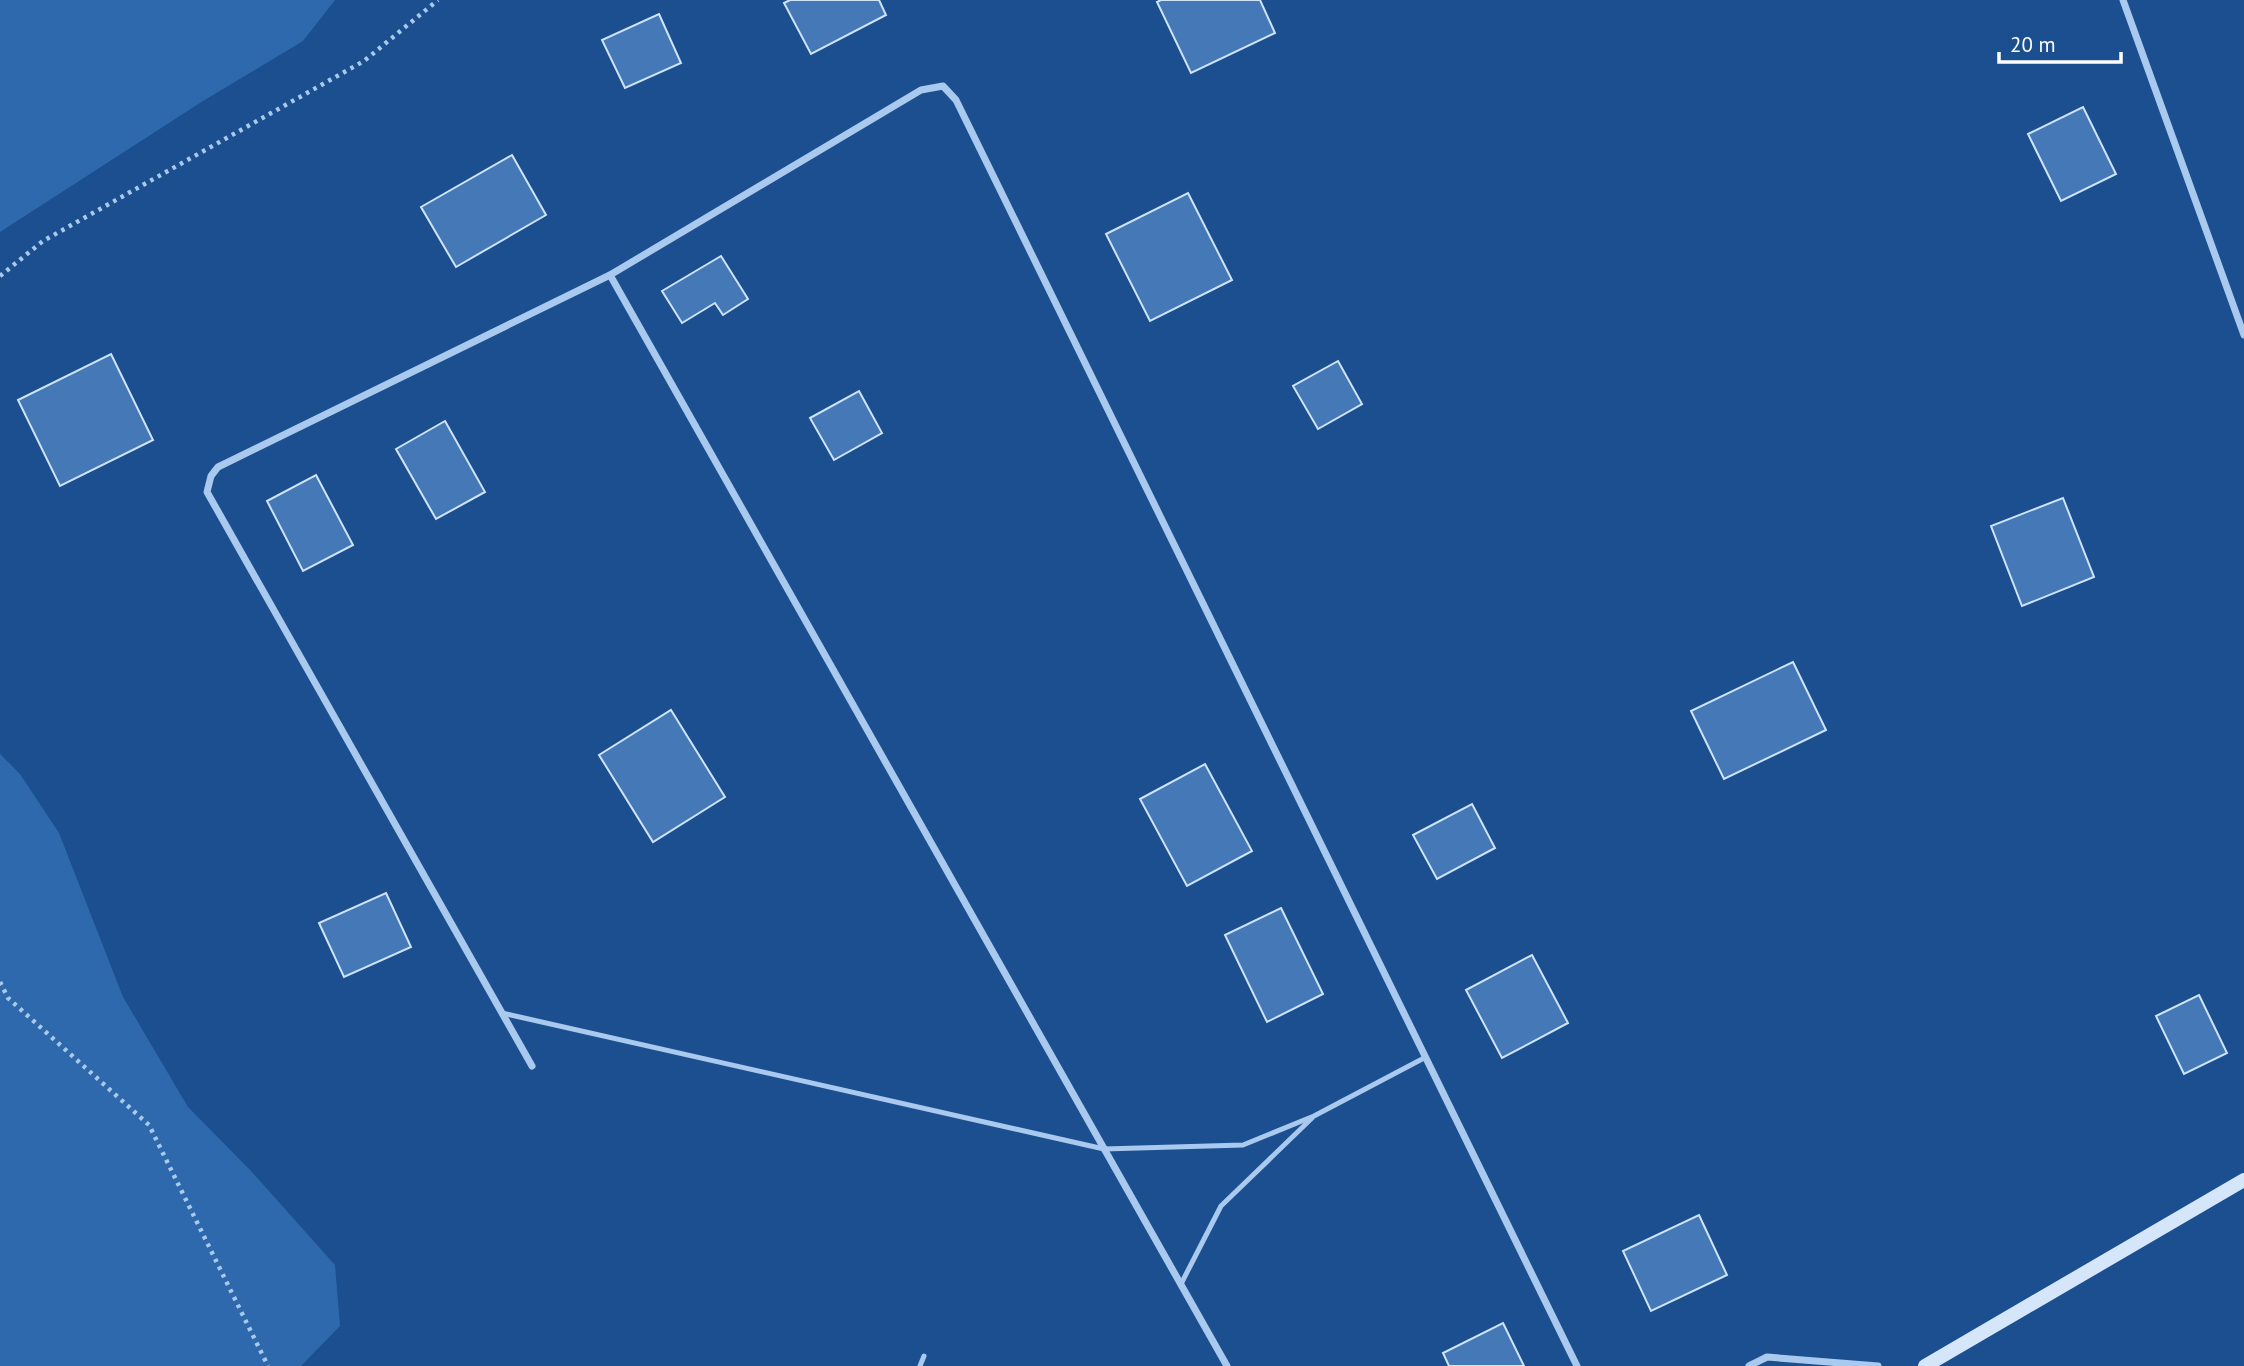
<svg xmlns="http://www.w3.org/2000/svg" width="2244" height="1366" viewBox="0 0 2244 1366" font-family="'PT Sans',sans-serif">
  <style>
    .green { fill: #2e69ad }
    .building { fill: #4478b7; stroke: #cfe3fa; stroke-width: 2 }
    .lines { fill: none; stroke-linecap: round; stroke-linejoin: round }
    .path { stroke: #a9c9ee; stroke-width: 4.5; stroke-dasharray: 3.5 5; stroke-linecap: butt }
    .service { stroke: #a9c9ee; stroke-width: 5 }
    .minor { stroke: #a9c9ee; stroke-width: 7 }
    .secondary { stroke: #d6e6fa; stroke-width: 14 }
  </style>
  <rect width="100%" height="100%" fill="#1b4f8f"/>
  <g class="green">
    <polygon points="0,0 335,0 303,41 203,101 0,232"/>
    <polygon points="0,754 20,774 59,833 123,997 188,1107 251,1171 335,1265 340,1326 301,1366 0,1366"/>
  </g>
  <g class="building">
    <polygon points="790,0 879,0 886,15 811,54 784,3"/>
    <polygon points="1161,0 1260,0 1275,33 1191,73 1157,2"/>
    <polygon points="659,14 681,63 625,88 602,40"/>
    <polygon points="2083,107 2116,174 2061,201 2028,134"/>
    <polygon points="512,155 546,215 456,267 421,207"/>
    <polygon points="1188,193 1232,280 1150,321 1106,234"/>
    <polygon points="721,256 748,299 723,315 715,303 682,323 662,291"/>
    <polygon points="111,354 153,440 60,486 18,400"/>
    <polygon points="1338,361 1362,404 1318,429 1293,386"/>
    <polygon points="859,391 882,433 834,460 810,418"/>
    <polygon points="445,421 485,492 436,519 396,449"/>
    <polygon points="316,475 353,545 303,571 267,501"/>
    <polygon points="2063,498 2094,577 2022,606 1991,526"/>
    <polygon points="1793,662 1826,730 1724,779 1691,711"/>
    <polygon points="671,710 725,797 653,842 599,755"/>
    <polygon points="1205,764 1252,851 1187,886 1140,799"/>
    <polygon points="1472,804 1495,848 1437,879 1413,835"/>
    <polygon points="386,893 411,947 344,977 319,923"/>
    <polygon points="1281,908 1323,994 1267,1022 1225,935"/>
    <polygon points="1532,955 1568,1023 1502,1058 1466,990"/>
    <polygon points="2199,995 2227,1053 2184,1074 2156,1016"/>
    <polygon points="1699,1215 1727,1275 1651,1311 1623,1251"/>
    <polygon points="1503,1323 1524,1366 1449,1366 1443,1353"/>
  </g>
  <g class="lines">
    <g class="path">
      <polyline points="0,276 43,241 364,61 438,0"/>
      <polyline points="0,982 8,998 149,1125 268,1366"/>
    </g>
    <g class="service">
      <polyline points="502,1013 1104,1149 1243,1145 1314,1116 1426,1057"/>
      <polyline points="1181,1284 1221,1206 1312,1118"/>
      <polyline points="920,1366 924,1356"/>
    </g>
    <g class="minor">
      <polyline points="2123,0 2244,335"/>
      <polyline points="610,275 1227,1366"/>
      <polyline points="532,1066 207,492 211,476 218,467 610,275 921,90 943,86 956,100 1577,1366"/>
      <polyline points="1749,1366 1767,1357 1878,1366"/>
    </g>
    <polyline class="secondary" points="1925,1366 2244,1180"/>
  </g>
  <path d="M1999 52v10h122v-10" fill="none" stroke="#ffffff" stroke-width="3.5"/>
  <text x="2010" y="52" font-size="21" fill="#ffffff" stroke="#1b4f8f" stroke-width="5" paint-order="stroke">20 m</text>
</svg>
